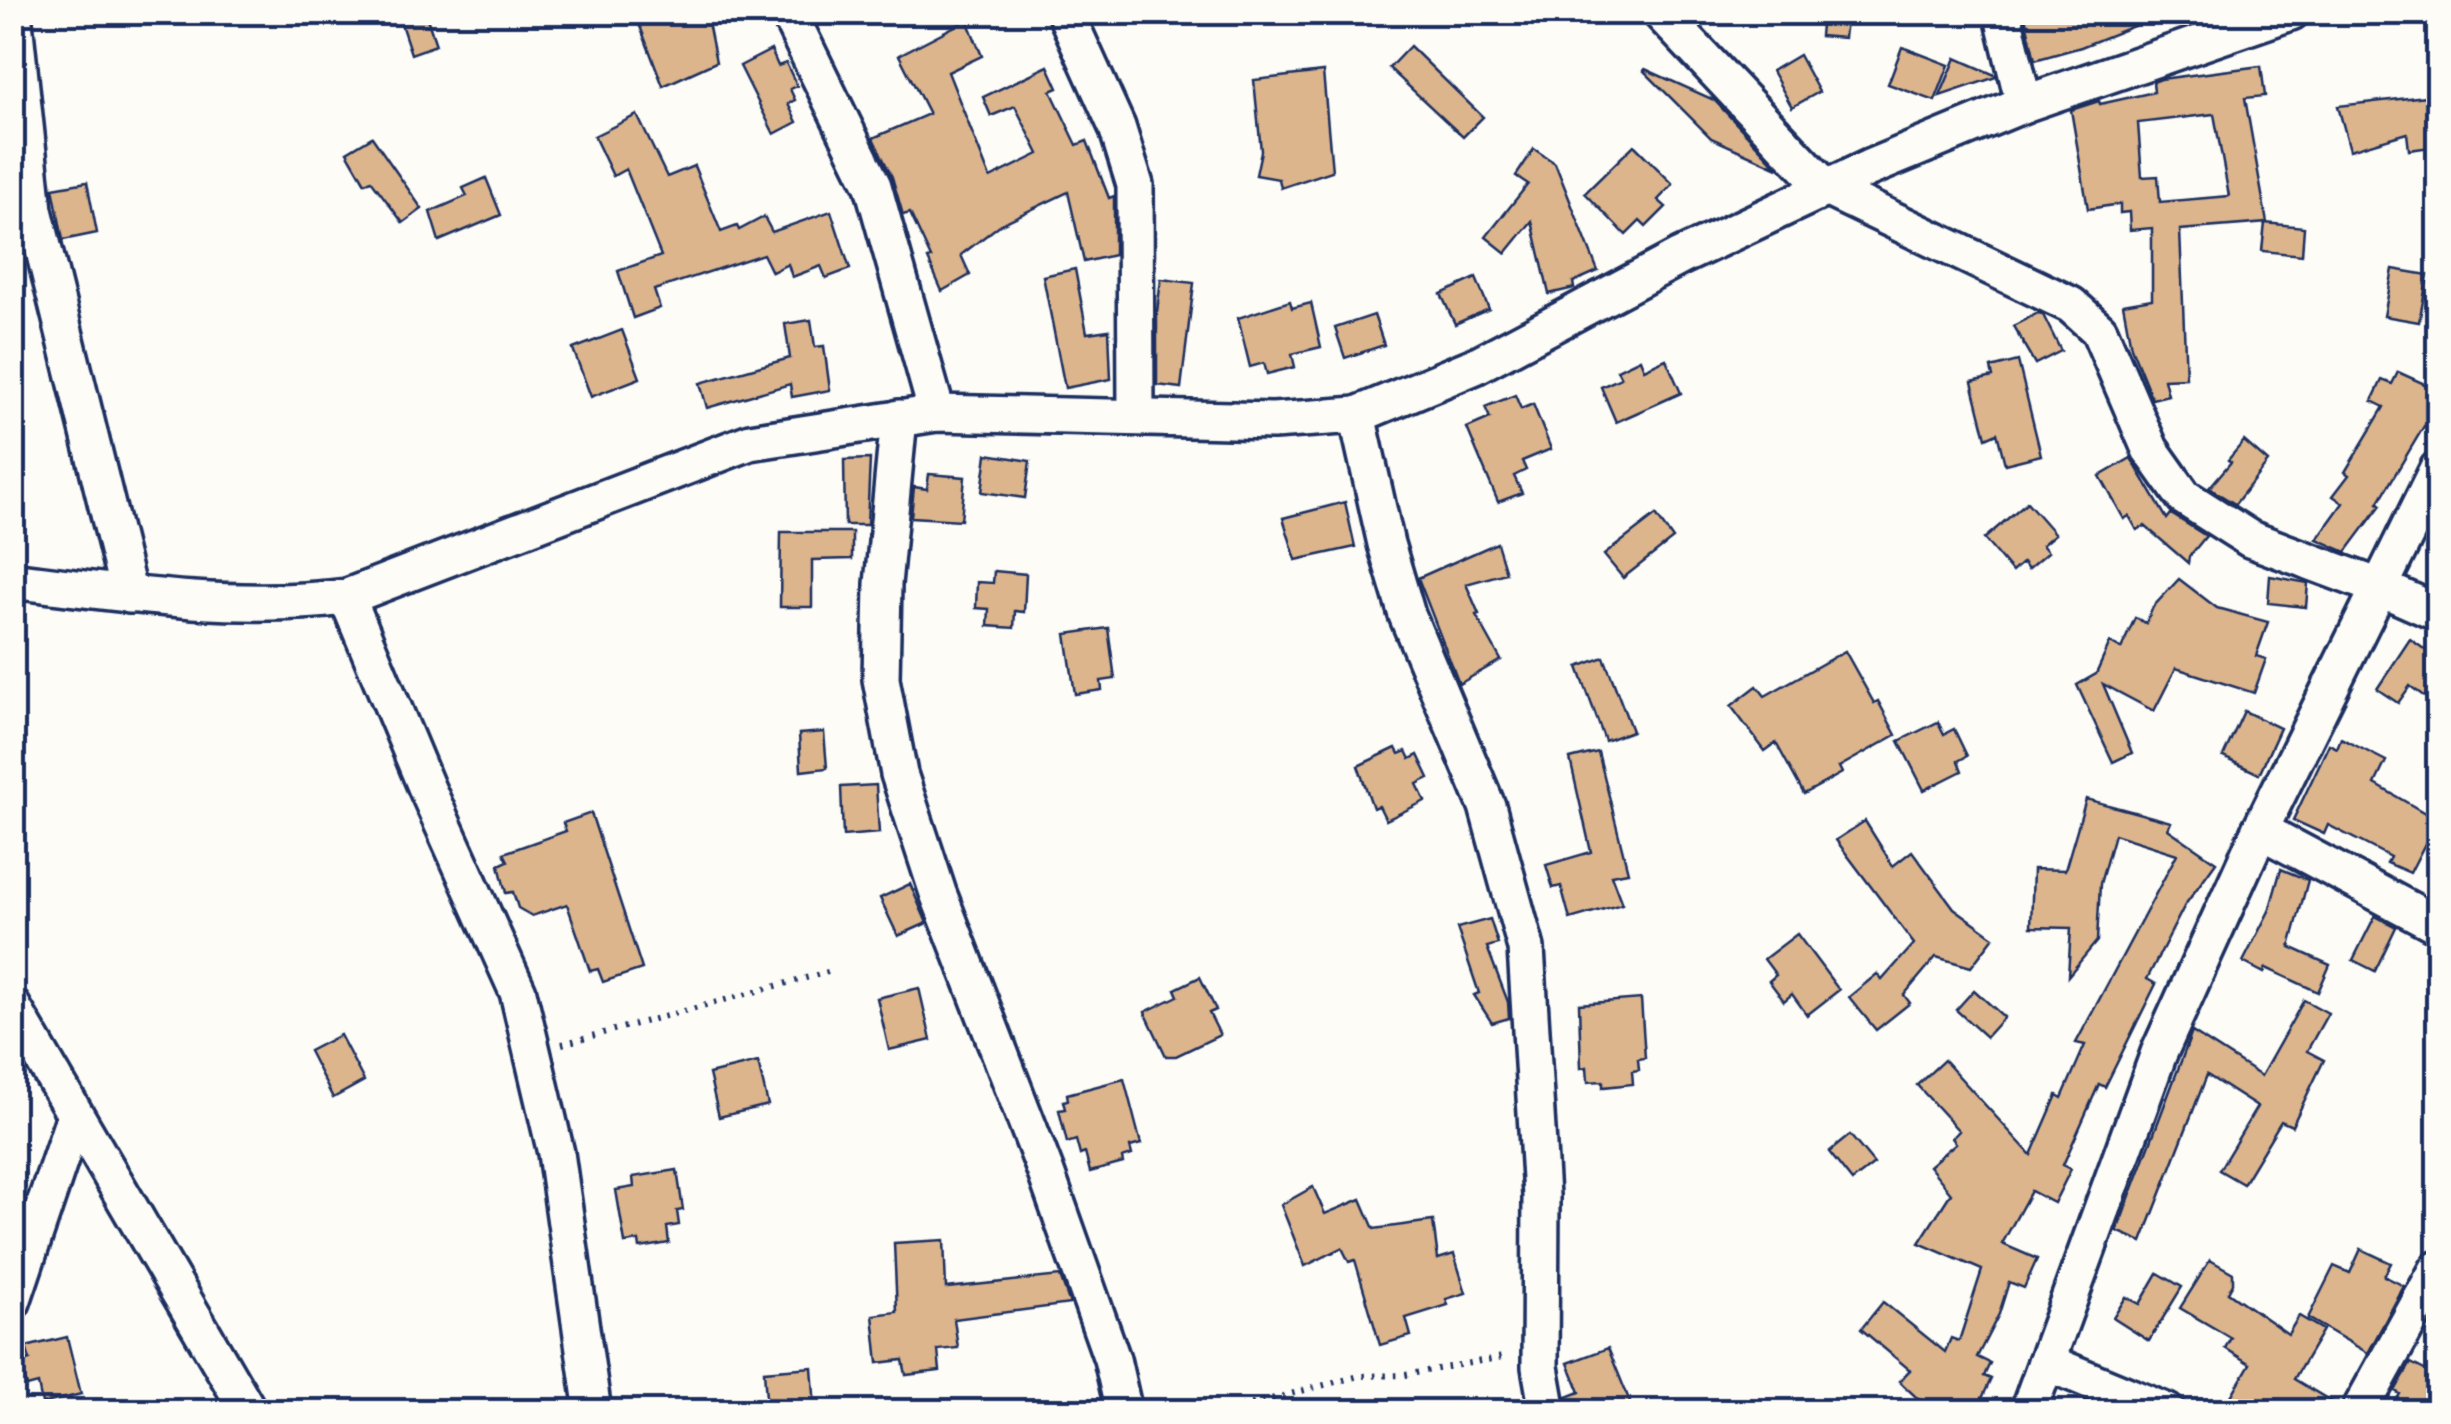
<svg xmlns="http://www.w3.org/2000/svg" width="2451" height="1424" viewBox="0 0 2451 1424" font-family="'Patrick Hand',sans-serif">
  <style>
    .building { fill: #dcb58d; stroke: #1b2f5e; stroke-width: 2.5; fill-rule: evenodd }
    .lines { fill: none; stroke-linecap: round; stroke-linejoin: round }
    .minor-casing { stroke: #1b2f5e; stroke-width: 42 }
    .path { stroke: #1b2f5e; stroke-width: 6; stroke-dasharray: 2.5 8; stroke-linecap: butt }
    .minor { stroke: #fdfcf7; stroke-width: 35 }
  </style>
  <rect width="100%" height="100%" fill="#fdfcf7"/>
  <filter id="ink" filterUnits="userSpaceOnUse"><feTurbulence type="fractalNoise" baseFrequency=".01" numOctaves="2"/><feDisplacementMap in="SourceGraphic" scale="20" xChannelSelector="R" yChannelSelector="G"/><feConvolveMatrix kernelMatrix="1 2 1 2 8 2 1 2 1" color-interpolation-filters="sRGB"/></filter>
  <g filter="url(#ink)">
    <g class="building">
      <polygon points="397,12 425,12 436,45 411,54"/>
      <polygon points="656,12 706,12 716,62 663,86 638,21"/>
      <polygon points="1822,12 1847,12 1844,38 1820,36"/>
      <polygon points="2024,12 2164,12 2164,14 2081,47 2035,60"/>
      <polygon points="967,20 982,56 948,72 990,178 1039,154 1015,106 991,116 983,97 1048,66 1058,88 1051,91 1077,145 1087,141 1109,198 1114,196 1114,255 1084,262 1068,192 1001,224 961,255 970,275 942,291 928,259 931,258 910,213 903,215 892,177 873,138 929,114 899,55"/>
      <polygon points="1410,46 1483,117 1463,137 1389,68"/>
      <polygon points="1902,47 1949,65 1935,101 1888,84"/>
      <polygon points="771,50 778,66 786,63 797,86 790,89 795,100 788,104 797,122 774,134 740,66"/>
      <polygon points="1799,55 1819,92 1792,107 1772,71"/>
      <polygon points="1956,58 1995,75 1996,77 1940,96"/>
      <path d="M2261 66 2265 96 2245 98 2267 223 2180 230 2186 378 2164 379 2168 395 2152 399 2131 347 2123 304 2152 299V228L2130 230 2129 212 2120 213V204L2088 209 2071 110 2099 101 2100 104 2154 92 2153 82 2161 79ZM2214 114 2229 196 2160 202 2158 176 2142 177 2138 123Z"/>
      <polygon points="1645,69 1714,100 1778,168 1711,138 1644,71"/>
      <polygon points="1323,72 1332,171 1281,188 1279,179 1256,175 1261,151 1254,80"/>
      <polygon points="2435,95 2438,146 2409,150 2407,133 2350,150 2338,106"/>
      <polygon points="637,115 667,177 694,166 721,232 737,226 739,230 764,217 772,232 831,211 850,269 826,278 821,266 792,277 788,264 772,272 763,254 654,290 660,308 633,318 618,271 661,256 626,169 613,176 594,136"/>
      <polygon points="372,137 422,209 403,223 371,180 365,183 347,152"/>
      <polygon points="1634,145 1673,184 1658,200 1666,207 1646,227 1640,221 1626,235 1585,193"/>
      <polygon points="1534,149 1555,163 1598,271 1573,282 1574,288 1549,294 1532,221 1506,253 1486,237 1528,184 1516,176"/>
      <polygon points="486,178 501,215 439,241 430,212 467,196 463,188"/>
      <polygon points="87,182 97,233 63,240 53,188"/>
      <polygon points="2265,223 2304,227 2302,255 2262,251"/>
      <polygon points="1075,269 1087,333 1109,330 1111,379 1065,388 1043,276"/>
      <polygon points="2393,269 2428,275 2419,322 2384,316"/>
      <polygon points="1476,278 1489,309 1455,324 1441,294"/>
      <polygon points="1161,279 1194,283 1181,388 1157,385 1157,312"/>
      <polygon points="1290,301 1292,308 1311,303 1321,347 1292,354 1295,367 1267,374 1264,363 1250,367 1238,318"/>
      <polygon points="2038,313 2043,315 2061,351 2035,364 2013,326"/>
      <polygon points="1374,315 1384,345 1345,358 1335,328"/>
      <polygon points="811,320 815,347 824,346 830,390 792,397 790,384 707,408 700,383 790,358 785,324"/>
      <polygon points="622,330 640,378 591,397 573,349"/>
      <polygon points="1640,359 1644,369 1666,359 1681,393 1616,422 1601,387 1621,378 1617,370"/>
      <polygon points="2018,361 2041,455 2005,464 1997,433 1986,438 1972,382 1993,377 1991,368"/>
      <polygon points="2398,372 2438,390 2438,432 2424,426 2378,503 2381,505 2346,552 2317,539 2343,503 2333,496 2349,475 2345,472 2384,407 2372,401 2382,380 2392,384"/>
      <polygon points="1515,395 1521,409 1533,404 1551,449 1522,461 1526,470 1514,476 1522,493 1498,502 1467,428 1490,418 1485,407"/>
      <polygon points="2244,441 2268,462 2235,504 2209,488 2231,462 2228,460"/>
      <polygon points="987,454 1030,461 1025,498 982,492"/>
      <polygon points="2131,458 2167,519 2171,514 2206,536 2189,557 2188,563 2145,526 2137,530 2129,516 2124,519 2100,476"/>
      <polygon points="870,459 867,525 845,525 844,460"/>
      <polygon points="929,474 965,477 961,520 911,517 914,487 927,489"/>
      <polygon points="1345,502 1355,547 1296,560 1283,518"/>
      <polygon points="2027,502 2055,534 2042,545 2048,552 2028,569 2023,562 2012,572 1984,539"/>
      <polygon points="1656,515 1673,539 1623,578 1604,555"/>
      <polygon points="781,532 852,532 852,559 812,560 812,607 780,607"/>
      <polygon points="1497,543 1506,573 1466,584 1479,614 1476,615 1501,660 1459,684 1418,578"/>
      <polygon points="994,571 1026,574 1024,612 1015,611 1014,628 988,626 989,609 976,608 977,582 993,583"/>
      <polygon points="2270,576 2308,583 2306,607 2268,603"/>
      <polygon points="2179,579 2217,608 2268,622 2256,656 2266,659 2254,693 2176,668 2154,711 2103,684 2132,753 2113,762 2077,685 2096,674 2110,643 2121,649 2135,618 2146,623 2153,607"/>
      <polygon points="1108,628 1115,679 1101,681 1102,690 1075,694 1066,634"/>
      <polygon points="2410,639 2438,659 2438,677 2425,697 2410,686 2398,703 2377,689"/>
      <polygon points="1845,651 1874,703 1878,701 1896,735 1839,767 1842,773 1804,794 1776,743 1765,751 1731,706 1757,686 1765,696"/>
      <polygon points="1604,657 1632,731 1605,741 1578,667"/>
      <polygon points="2244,711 2280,728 2259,774 2223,757"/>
      <polygon points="1938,722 1944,734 1954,729 1967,756 1958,761 1962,771 1924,790 1899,741"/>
      <polygon points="824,732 827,768 801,771 799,734"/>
      <polygon points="2341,738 2386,761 2375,784 2437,820 2410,873 2387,863 2390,857 2328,825 2324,834 2293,820 2329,744 2337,748"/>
      <polygon points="1396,748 1399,754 1406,751 1410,759 1418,755 1429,778 1417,784 1425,801 1386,820 1379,806 1373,808 1358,766"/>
      <polygon points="1598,752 1628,872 1611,875 1622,904 1570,919 1561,886 1553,888 1546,865 1591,852 1570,759"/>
      <polygon points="876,785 879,833 843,836 841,787"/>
      <polygon points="2086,799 2171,822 2168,829 2216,862 2185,905 2147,979 2156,984 2105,1087 2099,1084 2063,1165 2071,1169 2054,1203 2031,1191 2002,1244 2037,1259 2024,1288 2009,1282 1999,1314 1977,1357 1990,1363 1984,1376 1991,1379 1978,1407 1969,1403 1965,1412 1948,1412 1916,1397 1899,1381 1910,1370 1861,1329 1883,1302 1945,1352 1951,1338 1959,1341 1982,1270 1919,1243 1951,1193 1929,1166 1956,1143 1952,1138 1959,1131 1917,1085 1944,1060 2031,1155 2057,1095 2062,1098 2085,1045 2076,1043 2177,854 2114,834 2100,884 2097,941 2068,976 2071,928 2031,927 2033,869 2065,870"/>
      <polygon points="591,813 642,969 603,982 598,969 590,971 567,904 532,916 518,908 513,892 506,893 499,865 508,861 504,853 566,831 563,823"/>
      <polygon points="1865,821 1893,866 1912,851 1954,908 1994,937 1971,967 1936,957 1904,995 1910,1003 1876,1030 1849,997 1877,974 1882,980 1914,944 1836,840"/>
      <polygon points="2281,869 2308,880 2290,947 2330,965 2318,992 2266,968 2264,973 2243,962 2269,911"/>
      <polygon points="910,884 927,923 898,936 880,898"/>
      <polygon points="2375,916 2396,927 2375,971 2353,960"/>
      <polygon points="1490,919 1498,944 1487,947 1508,1002 1509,1018 1492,1023 1474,995 1479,993 1457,928"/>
      <polygon points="1797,934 1839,990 1807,1015 1792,994 1784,1001 1769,981 1776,975 1764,959"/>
      <polygon points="1200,977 1216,1010 1209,1013 1220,1035 1176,1056 1166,1056 1145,1012 1178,996 1175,989"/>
      <polygon points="919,988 931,1040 889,1050 877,998"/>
      <polygon points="1974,990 2004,1017 1986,1037 1956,1010"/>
      <polygon points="1641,999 1645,1058 1638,1059 1639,1070 1632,1071 1633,1084 1603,1087 1603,1081 1588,1082 1587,1067 1581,1068 1579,1004"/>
      <polygon points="2304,1000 2328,1013 2307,1051 2324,1060 2292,1126 2281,1121 2243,1184 2219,1170 2257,1107 2207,1075 2142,1242 2117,1231 2192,1032 2261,1076"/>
      <polygon points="340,1035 364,1081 333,1098 309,1051"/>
      <polygon points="758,1062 768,1105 719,1117 709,1074"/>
      <polygon points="1124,1079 1141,1144 1130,1147 1132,1155 1122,1158 1123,1163 1090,1172 1085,1153 1080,1155 1076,1140 1067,1143 1059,1110 1065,1109 1063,1101 1068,1100 1067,1094"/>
      <polygon points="1850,1135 1874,1164 1852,1181 1829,1152"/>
      <polygon points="677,1170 683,1210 677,1211 679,1225 667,1227 669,1243 640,1248 639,1241 625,1243 616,1190 634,1187 633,1177"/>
      <polygon points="1313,1187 1325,1214 1361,1199 1374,1229 1433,1221 1438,1259 1454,1254 1466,1293 1446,1299 1448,1305 1406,1318 1411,1336 1380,1345 1355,1260 1349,1262 1342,1248 1305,1266 1281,1205"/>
      <polygon points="944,1240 946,1288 1060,1276 1070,1304 954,1319 958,1348 938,1350 940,1371 906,1375 903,1360 878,1363 873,1315 897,1312 894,1243"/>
      <polygon points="2361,1249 2391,1263 2384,1276 2404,1286 2368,1353 2308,1318 2334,1266 2350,1273"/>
      <polygon points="2210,1260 2233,1273 2233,1283 2228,1292 2288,1334 2299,1316 2323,1330 2294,1379 2339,1406 2338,1412 2241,1412 2227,1403 2250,1364 2225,1348 2231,1338 2180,1308"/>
      <polygon points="2158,1273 2182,1287 2149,1341 2113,1318 2126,1297 2140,1304"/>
      <polygon points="67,1337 81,1394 42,1404 38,1384 27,1387 20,1363 30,1360 26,1347"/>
      <polygon points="1608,1348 1634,1412 1569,1412 1567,1397 1580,1392 1568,1363"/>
      <polygon points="2411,1363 2438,1377 2438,1412 2389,1412 2400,1394 2395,1391"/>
      <polygon points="812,1367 815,1408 767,1412 764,1371"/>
    </g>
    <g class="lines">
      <g class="minor-casing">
        <g id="minor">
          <polyline points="13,12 34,210 129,595"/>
          <polyline points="788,12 873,186 937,413"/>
          <polyline points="1065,12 1117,127 1135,185 1136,417"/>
          <polyline points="1660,12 1826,188 2071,305 2099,330 2150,449 2184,497 2250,539 2379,587 2438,613"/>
          <polyline points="2002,12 2024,104"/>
          <polyline points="1357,415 1386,544 1407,615 1487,806 1526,948 1541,1196 1540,1367 1548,1412"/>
          <polyline points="899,418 883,584 881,679 899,774 938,893 1045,1170 1112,1359 1124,1412"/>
          <path d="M12 580C123 594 236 611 347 597L750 442 937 413 1273 421 1357 415 1475 366 1680 257 1869 168 2024 104 2291 12"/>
          <polyline points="347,597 427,789 518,992 556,1153 593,1412"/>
          <polyline points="2260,830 2438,925"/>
          <polyline points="12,1006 249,1412"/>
          <polyline points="12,1302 75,1115"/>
          <polyline points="2046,1362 2167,1412"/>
          <polyline points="2028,1412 2159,1053 2260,830 2438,469"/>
          <polyline points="2359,1412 2438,1269"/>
        </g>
      </g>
      <g class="path">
        <polyline points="562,1044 828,972"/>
        <polyline points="1221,1412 1359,1376 1405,1375 1508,1356"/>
      </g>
      <use href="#minor" class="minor"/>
    </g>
  </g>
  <rect width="2451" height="1424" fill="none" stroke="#fdfcf7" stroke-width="50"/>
  <rect x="25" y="25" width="2401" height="1374" fill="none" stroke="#1b2f5e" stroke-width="4" filter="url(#ink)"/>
</svg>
